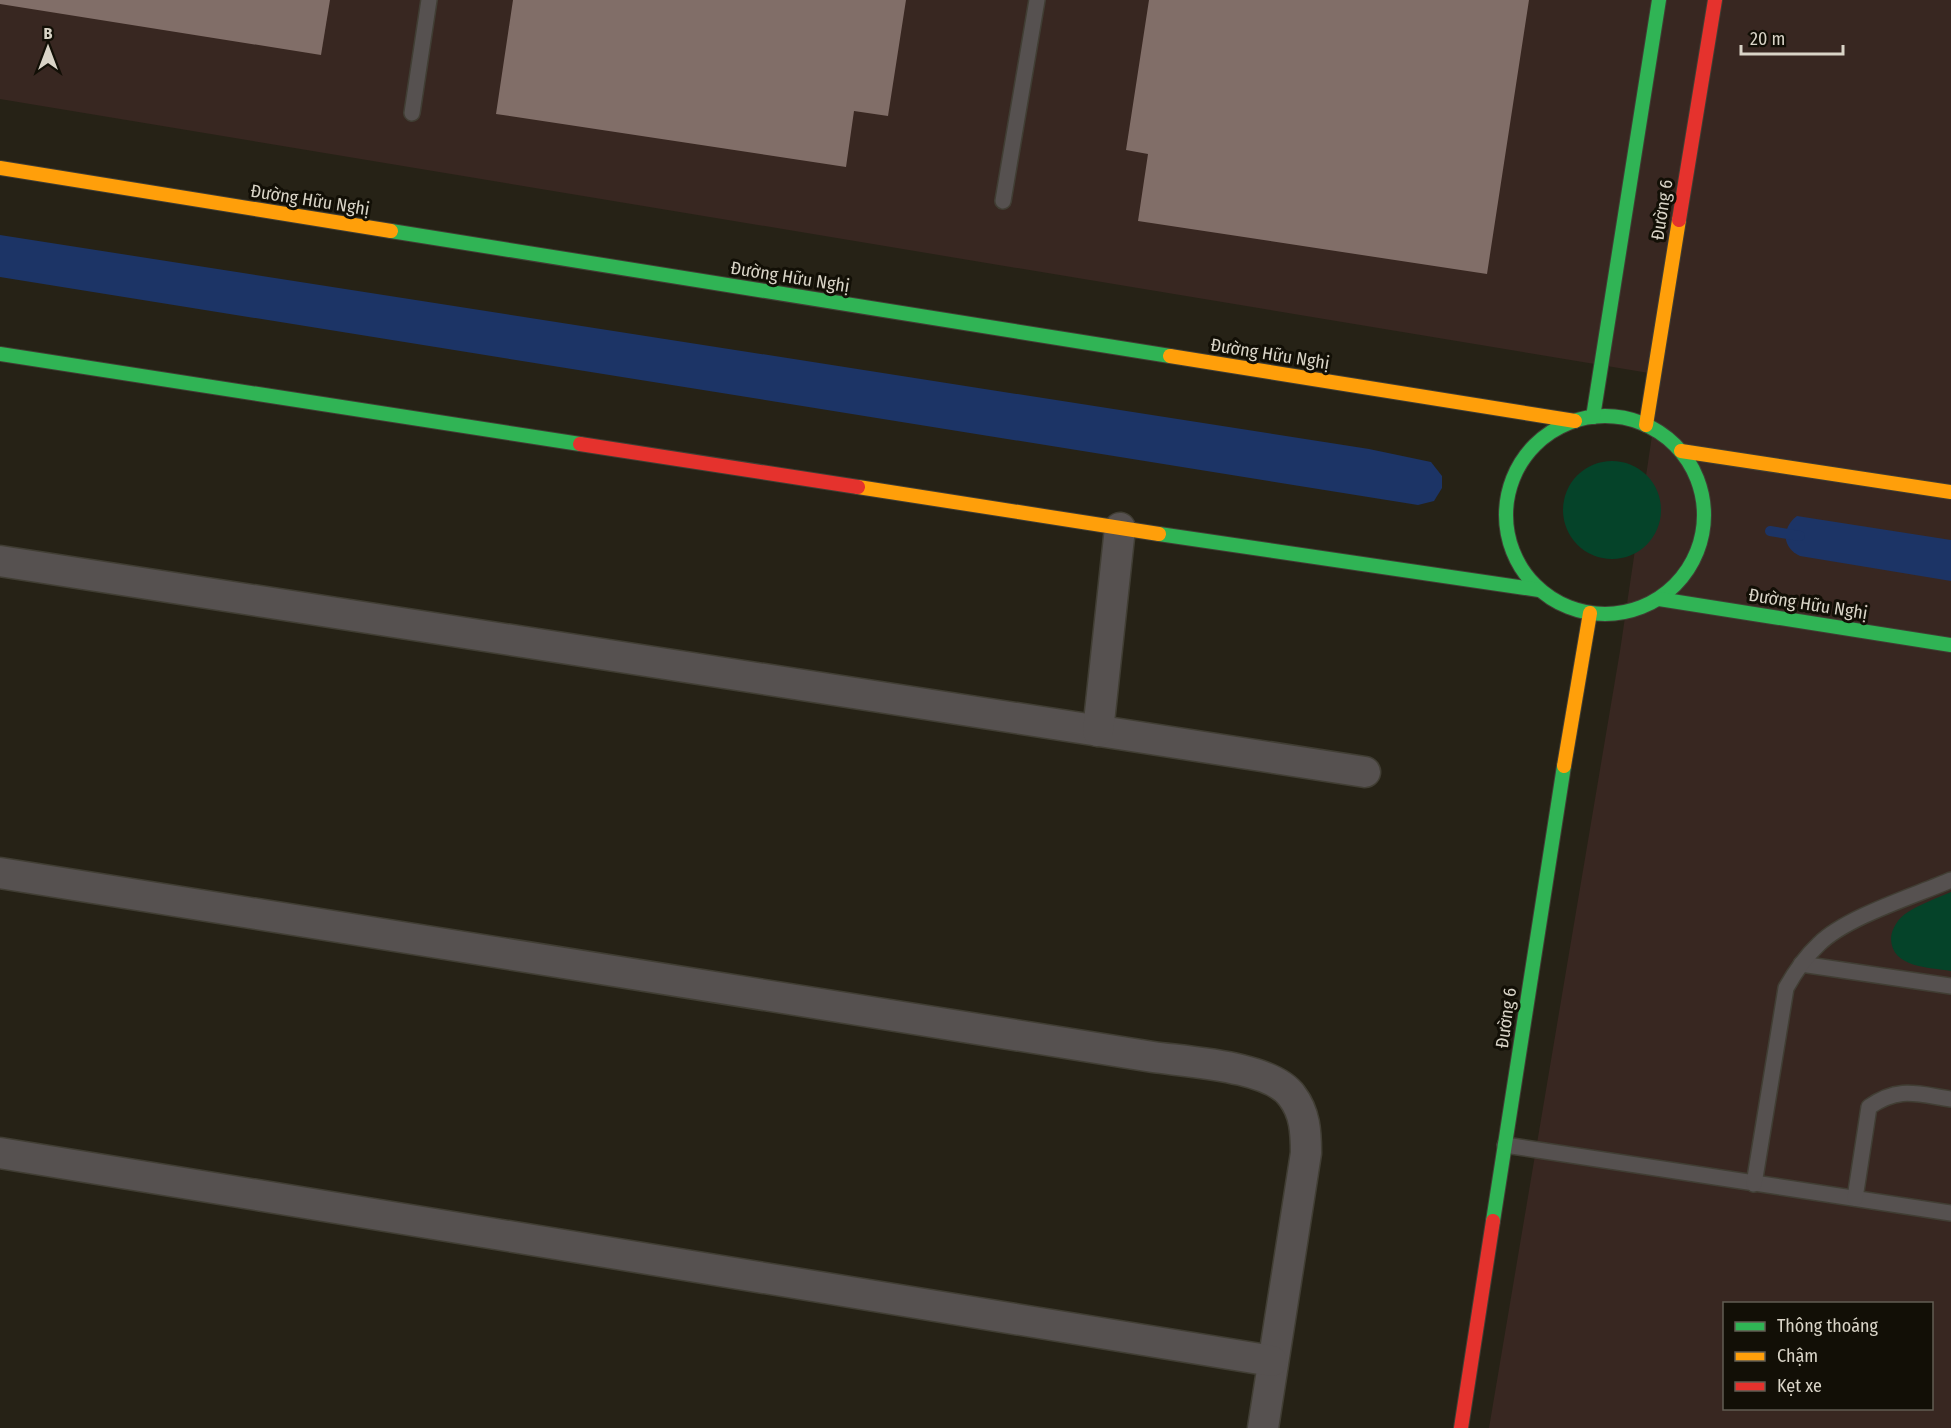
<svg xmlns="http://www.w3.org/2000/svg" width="1951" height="1428" viewBox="0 0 1951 1428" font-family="'Fira Sans Condensed',sans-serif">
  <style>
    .industrial { fill: #382721; fill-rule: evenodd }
    .green { fill: #054329 }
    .water { fill: #1c3466 }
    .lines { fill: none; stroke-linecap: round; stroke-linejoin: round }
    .stream { stroke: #1c3466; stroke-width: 10 }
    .building { fill: #816e68 }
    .lane-casing { stroke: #413e34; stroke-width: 18 }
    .street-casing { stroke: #413e34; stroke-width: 33 }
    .fast-casing { stroke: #413e34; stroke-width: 16 }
    .slow-casing { stroke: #413e34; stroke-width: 16 }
    .jam-casing { stroke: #413e34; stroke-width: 16 }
    .lane { stroke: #565150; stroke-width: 15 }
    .street { stroke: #565150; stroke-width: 30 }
    .fast { stroke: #30b455; stroke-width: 14 }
    .slow { stroke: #ff9f0a; stroke-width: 14 }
    .jam { stroke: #e5322d; stroke-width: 14 }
    .labels { text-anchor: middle; stroke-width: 6; stroke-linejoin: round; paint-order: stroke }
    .street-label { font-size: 18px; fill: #d9d4c7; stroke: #120f06 }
  </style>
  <rect width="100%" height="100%" fill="#262216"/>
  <path class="industrial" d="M0 0H1951V1428H1489L1620 651 1661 375 0 99ZM1724 1304H1932V1408H1724Z"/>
  <g class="green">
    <circle cx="1612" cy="510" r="49"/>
    <path d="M1951 892V971C1929 967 1892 968 1891 939 1891 929 1899 917 1908 912 1921 904 1937 898 1951 892Z"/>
  </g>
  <g class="water">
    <polygon points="0,235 1369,449 1431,462 1442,476 1442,488 1434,501 1418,505 0,277"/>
    <path d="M1797 516 1951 540V581L1800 556C1782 548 1781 528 1797 516Z"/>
  </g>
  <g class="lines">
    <polyline class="stream" points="1770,531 1800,536"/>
  </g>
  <g class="building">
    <polygon points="0,0 330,0 321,55 0,4"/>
    <polygon points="513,0 906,0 888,116 854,111 846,167 496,114"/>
    <polygon points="1149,0 1529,0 1487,274 1138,221 1148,154 1126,150"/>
  </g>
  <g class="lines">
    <g class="lane-casing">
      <g id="lane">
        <polyline points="412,113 429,0"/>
        <polyline points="1003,201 1037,0"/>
        <polyline points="1801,964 1951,986"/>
        <polyline points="1505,1145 1951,1213"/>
        <path d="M1754 1184 1786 988C1795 972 1805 957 1819 944 1846 917 1914 896 1951 880"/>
        <path d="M1855 1198 1869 1107C1899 1086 1917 1094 1951 1099"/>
      </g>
    </g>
    <g class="street-casing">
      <g id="street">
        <polyline points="0,561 1365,772"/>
        <polyline points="1098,731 1120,528"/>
        <path d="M0 873 1153 1057C1188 1062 1271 1066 1292 1096 1305 1113 1306 1132 1306 1153L1263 1428"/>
        <polyline points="0,1153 1272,1361"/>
      </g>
    </g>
    <g class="fast-casing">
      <g id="fast">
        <polyline points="391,231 1170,356"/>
        <polyline points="0,354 580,444"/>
        <circle cx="1605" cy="515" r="99"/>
        <polyline points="1593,417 1659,0"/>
        <polyline points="1159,534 1539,590"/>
        <polyline points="1659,599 1951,645"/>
        <polyline points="1493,1221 1564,766"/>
      </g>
    </g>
    <g class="slow-casing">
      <g id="slow">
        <polyline points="0,168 391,231"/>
        <polyline points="1170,356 1575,421"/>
        <polyline points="1646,425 1679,220"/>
        <polyline points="1681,451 1951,492"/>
        <polyline points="858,487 1159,534"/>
        <polyline points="1564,766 1590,613"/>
      </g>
    </g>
    <g class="jam-casing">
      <g id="jam">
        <polyline points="1679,220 1715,0"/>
        <polyline points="580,444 858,487"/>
        <polyline points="1461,1428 1493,1221"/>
      </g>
    </g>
    <use href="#lane" class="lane"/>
    <use href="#street" class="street"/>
    <use href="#fast" class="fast"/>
    <use href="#slow" class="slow"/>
    <use href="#jam" class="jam"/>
  </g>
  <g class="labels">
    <g class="street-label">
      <text transform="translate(310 200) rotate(9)" y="6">Đường Hữu Nghị</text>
      <text transform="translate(1662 210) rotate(-81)" y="6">Đường 6</text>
      <text transform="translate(790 277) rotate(9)" y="6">Đường Hữu Nghị</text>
      <text transform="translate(1270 354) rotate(9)" y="6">Đường Hữu Nghị</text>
      <text transform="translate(1808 604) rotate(9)" y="6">Đường Hữu Nghị</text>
      <text transform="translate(1506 1018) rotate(-82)" y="6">Đường 6</text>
    </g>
  </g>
  <rect x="1723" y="1302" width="210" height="108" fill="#120f06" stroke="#625e53" stroke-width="1.5"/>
  <rect x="1735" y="1322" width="30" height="9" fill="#30b455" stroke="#625e53" stroke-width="1.5"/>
  <text x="1777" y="1332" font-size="18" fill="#d9d4c7">Thông thoáng</text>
  <rect x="1735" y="1352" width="30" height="9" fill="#ff9f0a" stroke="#625e53" stroke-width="1.5"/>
  <text x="1777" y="1362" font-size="18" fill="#d9d4c7">Chậm</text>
  <rect x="1735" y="1382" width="30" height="9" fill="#e5322d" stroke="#625e53" stroke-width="1.5"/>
  <text x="1777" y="1392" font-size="18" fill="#d9d4c7">Kẹt xe</text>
  <g transform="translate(48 48)" stroke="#120f06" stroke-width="4.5" paint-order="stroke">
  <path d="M0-4.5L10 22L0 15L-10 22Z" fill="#d9d4c7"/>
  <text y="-9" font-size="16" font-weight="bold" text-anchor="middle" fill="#d9d4c7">B</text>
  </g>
  <path d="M1741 45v9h102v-9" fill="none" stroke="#d9d4c7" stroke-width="3"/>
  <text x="1750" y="45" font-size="18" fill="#d9d4c7" stroke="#120f06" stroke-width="4.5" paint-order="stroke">20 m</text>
</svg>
